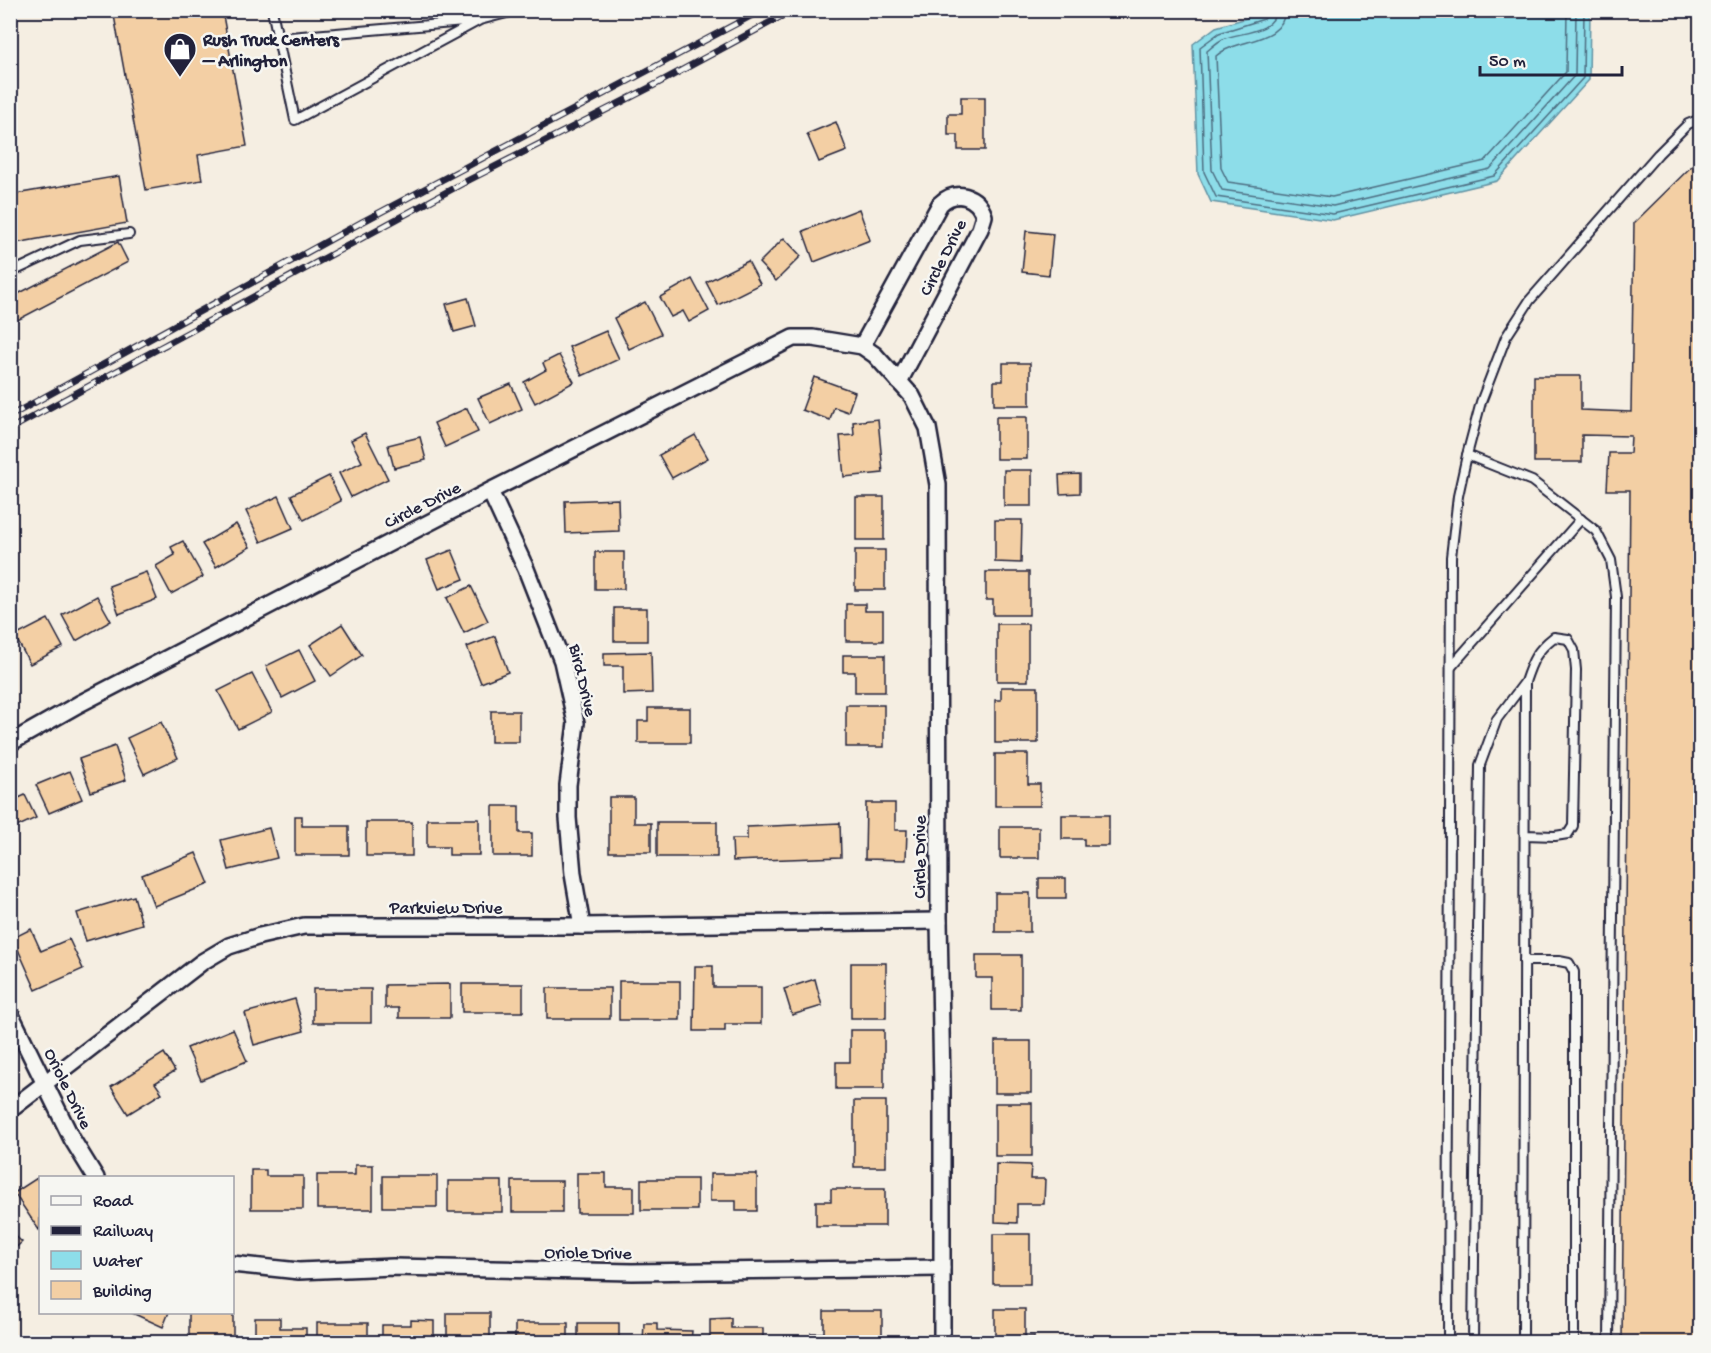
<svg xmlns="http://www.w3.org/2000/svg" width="1711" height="1353" viewBox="0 0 1711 1353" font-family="'Gochi Hand',sans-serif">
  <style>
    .water { fill: #8ddde9; stroke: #6292a3; stroke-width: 1.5 }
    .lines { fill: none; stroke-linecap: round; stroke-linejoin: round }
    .shore { stroke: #4d6d81; stroke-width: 1.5 }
    .building { fill: #f3cfa4; stroke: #22223b; stroke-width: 1.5 }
    .lane-casing { stroke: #22223b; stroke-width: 12 }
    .street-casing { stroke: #22223b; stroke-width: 20 }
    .lane { stroke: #f6f6f2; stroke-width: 8 }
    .street { stroke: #f6f6f2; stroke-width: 15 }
    .rail-casing { stroke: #22223b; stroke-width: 7 }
    .rail { stroke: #f6f6f2; stroke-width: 4.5; stroke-dasharray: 14; stroke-linecap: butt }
    .labels { text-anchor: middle; stroke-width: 5; stroke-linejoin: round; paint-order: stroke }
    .poi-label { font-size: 18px; font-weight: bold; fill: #22223b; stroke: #f6f6f2; text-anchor: start }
    .street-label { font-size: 18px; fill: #22223b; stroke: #f6f6f2 }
  </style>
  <rect width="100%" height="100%" fill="#f5eee2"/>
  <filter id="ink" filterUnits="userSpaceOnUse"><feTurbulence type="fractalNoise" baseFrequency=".0167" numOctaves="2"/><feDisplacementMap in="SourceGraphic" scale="12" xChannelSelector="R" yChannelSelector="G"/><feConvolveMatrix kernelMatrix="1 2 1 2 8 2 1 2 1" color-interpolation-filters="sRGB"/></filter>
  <g filter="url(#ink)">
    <polygon class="water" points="1271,11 1590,11 1589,80 1497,181 1333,220 1211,202 1198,174 1193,44 1216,27"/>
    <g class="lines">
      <g class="shore">
        <polyline points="1269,10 1268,15 1264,19 1219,33 1200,47 1204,172 1216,197 1333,214 1494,176 1583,78 1584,10"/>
        <path d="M1276 10C1275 33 1240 32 1223 39 1217 42 1212 47 1207 51L1212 170 1222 190 1333 206 1490 169 1575 75 1576 10"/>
        <path d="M1285 10C1284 44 1236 38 1216 56L1221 168 1228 182 1332 197 1485 161 1566 72 1567 10"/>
      </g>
    </g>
    <g class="building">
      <polygon points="113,10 222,10 247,146 198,155 202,180 146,190"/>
      <polygon points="961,97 985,97 985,150 958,150 958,135 948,135 948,114 961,114"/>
      <polygon points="836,122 847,151 819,162 807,134"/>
      <polygon points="1700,158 1700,1342 1622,1342 1630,490 1607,490 1609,453 1630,453 1631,436 1582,435 1582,462 1534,462 1534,376 1581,376 1581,410 1631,412 1634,223"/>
      <polygon points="119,176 127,223 10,244 10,195"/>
      <polygon points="859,209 870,240 814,262 803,231"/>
      <polygon points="1026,231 1053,234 1049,275 1022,272"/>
      <polygon points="784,238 801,256 776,281 759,263"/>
      <polygon points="118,242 128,262 10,324 10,298"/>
      <polygon points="748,261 760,284 718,305 706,282"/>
      <polygon points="692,279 709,311 689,322 683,311 671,317 660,297"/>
      <polygon points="468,298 476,326 454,332 446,304"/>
      <polygon points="645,302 661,334 629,349 614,318"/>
      <polygon points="606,331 619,359 582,376 569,347"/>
      <polygon points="559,355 574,382 535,403 524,382 546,370 543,363"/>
      <polygon points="1003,363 1030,363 1030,405 994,405 994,381 1003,381"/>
      <polygon points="814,377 855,392 848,412 834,407 830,420 802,410"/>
      <polygon points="511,384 522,409 490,424 478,398"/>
      <polygon points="467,408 478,432 445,447 434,423"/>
      <rect x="996" y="417" width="31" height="42"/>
      <polygon points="878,419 883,473 844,477 840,436 854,435 853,422"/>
      <polygon points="365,433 388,479 351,497 339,473 362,462 351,440"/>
      <polygon points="695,435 708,458 672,478 659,455"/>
      <polygon points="420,437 426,460 394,468 388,445"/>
      <rect x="1004" y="470" width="28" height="36"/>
      <polygon points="1080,474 1080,493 1060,494 1059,475"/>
      <polygon points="329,476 341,501 304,520 291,495"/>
      <polygon points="279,496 293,528 261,542 246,511"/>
      <rect x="856" y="497" width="28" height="43"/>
      <polygon points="618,499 619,531 566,533 565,501"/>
      <polygon points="995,520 1022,520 1021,563 995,562"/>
      <polygon points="236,524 250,547 216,567 202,544"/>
      <polygon points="183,541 203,577 171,594 156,566 175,555 171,547"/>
      <polygon points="452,550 464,579 439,589 427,560"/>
      <rect x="855" y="550" width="30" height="40"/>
      <rect x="595" y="552" width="29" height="37"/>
      <polygon points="146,572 157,599 119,614 109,586"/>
      <polygon points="986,572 1029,572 1029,615 993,615 993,600 986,600"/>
      <polygon points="471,586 488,621 464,633 447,598"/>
      <polygon points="97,596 111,621 76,641 62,615"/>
      <polygon points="846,604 865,604 865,611 883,611 883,641 846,641"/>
      <rect x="614" y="608" width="33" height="33"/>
      <polygon points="48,619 63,647 30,664 15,636"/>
      <polygon points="342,624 362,655 331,676 310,645"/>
      <rect x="997" y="624" width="31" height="57"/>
      <polygon points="495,636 508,672 481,683 467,647"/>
      <polygon points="299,650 315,681 282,698 266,666"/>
      <polygon points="651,652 652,693 623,694 623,666 604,666 604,653"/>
      <polygon points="843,655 885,655 885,692 855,692 855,672 843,672"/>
      <polygon points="252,674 272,712 238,729 218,691"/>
      <polygon points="1001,687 1038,687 1038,743 995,743 995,700 1001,700"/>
      <rect x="846" y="705" width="38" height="42"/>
      <polygon points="648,708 690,708 690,743 638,743 638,721 648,721"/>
      <rect x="491" y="711" width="28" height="31"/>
      <polygon points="161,722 178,758 144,774 127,738"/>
      <polygon points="115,746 126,780 91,792 79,759"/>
      <polygon points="995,754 1028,754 1028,784 1040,784 1040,806 995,806"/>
      <polygon points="70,771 82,799 49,813 36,785"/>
      <polygon points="25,795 36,818 10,830 10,802"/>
      <polygon points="609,797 634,797 634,823 651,823 651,852 609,852"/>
      <polygon points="866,803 895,803 895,830 907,830 906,860 865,859"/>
      <polygon points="493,806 519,806 519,833 532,833 532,856 493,856"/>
      <polygon points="1062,815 1109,815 1109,846 1084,846 1084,839 1062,839"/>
      <polygon points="295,816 302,816 302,826 349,826 349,855 295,855"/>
      <polygon points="427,819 479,819 479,855 449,855 449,847 427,847"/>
      <rect x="366" y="822" width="46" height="34"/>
      <rect x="657" y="822" width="60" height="35"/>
      <polygon points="840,823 841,857 733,861 732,839 747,839 747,827"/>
      <rect x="1000" y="827" width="39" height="31"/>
      <polygon points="269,828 277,858 229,870 221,840"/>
      <polygon points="196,853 209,884 154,906 142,875"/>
      <rect x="1039" y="878" width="27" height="20"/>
      <rect x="995" y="893" width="35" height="39"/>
      <polygon points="134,896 142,924 86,941 77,913"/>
      <polygon points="31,929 41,951 69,939 83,969 36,990 13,938"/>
      <polygon points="976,955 1021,955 1021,1010 992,1010 992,978 976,978"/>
      <rect x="851" y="963" width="35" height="55"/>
      <polygon points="695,966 713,966 713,987 761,987 761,1024 725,1024 725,1031 694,1031"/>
      <polygon points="815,979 822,1006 792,1015 784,989"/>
      <rect x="619" y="981" width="61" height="39"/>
      <polygon points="450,984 450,1018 399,1018 399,1008 385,1008 385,985"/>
      <rect x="462" y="984" width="61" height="28"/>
      <rect x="547" y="988" width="63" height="31"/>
      <rect x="313" y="989" width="58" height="34"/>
      <polygon points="295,999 304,1031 254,1045 245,1013"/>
      <polygon points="233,1029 247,1061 201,1080 187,1048"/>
      <polygon points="850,1030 884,1030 884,1089 836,1089 836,1062 850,1062"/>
      <rect x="995" y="1041" width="36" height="52"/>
      <polygon points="164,1053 175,1071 155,1083 162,1093 128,1114 111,1087"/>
      <rect x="854" y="1101" width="32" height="66"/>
      <rect x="995" y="1103" width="37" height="53"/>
      <polygon points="996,1164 1031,1165 1030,1179 1045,1179 1044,1204 1017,1204 1017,1223 995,1222"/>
      <polygon points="355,1165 373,1165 373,1209 317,1209 317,1175 355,1175"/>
      <polygon points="251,1170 266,1170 266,1176 303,1176 303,1209 251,1209"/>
      <polygon points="577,1173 606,1173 606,1187 634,1187 634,1213 577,1213"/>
      <polygon points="710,1174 757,1174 757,1211 736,1211 736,1201 710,1201"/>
      <rect x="383" y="1176" width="54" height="31"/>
      <polygon points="37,1178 40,1183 40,1228 39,1230 14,1193"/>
      <rect x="641" y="1179" width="56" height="31"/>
      <rect x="448" y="1181" width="54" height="31"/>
      <rect x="512" y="1181" width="50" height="31"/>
      <polygon points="831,1189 885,1189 885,1226 816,1226 816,1201 831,1201"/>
      <polygon points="10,1231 22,1242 10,1253"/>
      <rect x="993" y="1234" width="37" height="50"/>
      <polygon points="995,1309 1025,1309 1025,1337 1034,1337 1034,1342 995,1342"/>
      <polygon points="233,1311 233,1342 189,1342 189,1312"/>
      <polygon points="824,1311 882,1311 882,1342 811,1342 811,1333 824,1333"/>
      <polygon points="130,1312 169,1312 163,1327"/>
      <rect x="447" y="1313" width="43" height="29"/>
      <polygon points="255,1318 280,1318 280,1328 306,1328 306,1342 255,1342"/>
      <polygon points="731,1318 731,1328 763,1328 763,1342 710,1342 710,1319"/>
      <polygon points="411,1320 434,1321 434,1342 382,1342 382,1325 411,1325"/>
      <rect x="317" y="1323" width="51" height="19"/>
      <polygon points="515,1323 568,1323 568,1342 527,1342 527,1338 515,1338"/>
      <rect x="578" y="1323" width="41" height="19"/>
      <polygon points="644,1323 657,1323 657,1330 692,1331 691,1342 643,1342"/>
    </g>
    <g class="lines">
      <g class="lane-casing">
        <g id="lane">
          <polyline points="272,10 295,120 480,20 518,10"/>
          <polyline points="278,38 476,21"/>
          <polyline points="10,273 80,240 129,234"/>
          <polyline points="1467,455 1532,481 1596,531 1611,560 1616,597 1609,1342"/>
          <polyline points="1451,667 1581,519"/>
          <polyline points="1524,961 1559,961 1569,963 1574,972 1574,1342"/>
          <polyline points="1448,1342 1451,557 1458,496 1467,455 1481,402 1506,337 1530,300 1658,154 1688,124 1700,119"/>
          <polyline points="1473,1342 1480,765 1497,719 1525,682"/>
          <path d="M1523 1342 1525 682C1532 661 1536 651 1554 637L1568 639 1574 650 1576 670 1573 826 1568 834 1555 836 1525 835"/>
        </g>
      </g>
      <g class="street-casing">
        <g id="street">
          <path d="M862 346 940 204C956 189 977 195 984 216L980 229 899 382"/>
          <polyline points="490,491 526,569 562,661 576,723 568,785 568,818 573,874 582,926"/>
          <polyline points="10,743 79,704 490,491 793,338 813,338 862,346 875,355 912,396 928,428 938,485 939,921 942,1086 942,1342"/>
          <polyline points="10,1013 72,1139 96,1178"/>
          <polyline points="10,1110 202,962 229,946 260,936 304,926 582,926 939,921"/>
          <polyline points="232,1264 299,1271 393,1267 632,1272 942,1268"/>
        </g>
      </g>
      <use href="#lane" class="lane"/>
      <use href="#street" class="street"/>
      <g class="rail-casing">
        <g id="rail">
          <polyline points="10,416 362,222 762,10"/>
          <polyline points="10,429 465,182 649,88 793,10"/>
        </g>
      </g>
      <use href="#rail" class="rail"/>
    </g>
  </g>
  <defs>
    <g id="shop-pin" transform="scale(1.725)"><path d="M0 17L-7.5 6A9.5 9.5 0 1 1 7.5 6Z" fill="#22223b" stroke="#f6f6f2"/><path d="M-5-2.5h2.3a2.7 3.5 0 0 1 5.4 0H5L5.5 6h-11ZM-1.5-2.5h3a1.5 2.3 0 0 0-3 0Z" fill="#fff"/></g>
  </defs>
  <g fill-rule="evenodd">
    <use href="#shop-pin" x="180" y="49"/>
  </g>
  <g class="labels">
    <g class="poi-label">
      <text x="203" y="45">Rush Truck Centers<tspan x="203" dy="21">– Arlington</tspan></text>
    </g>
    <g class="street-label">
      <text transform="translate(942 257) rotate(-63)" y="6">Circle Drive</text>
      <text transform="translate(422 504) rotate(-27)" y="6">Circle Drive</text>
      <text transform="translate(584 680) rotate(77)" y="6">Bird Drive</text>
      <text transform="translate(919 857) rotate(-90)" y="6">Circle Drive</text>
      <text x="446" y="913">Parkview Drive</text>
      <text transform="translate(69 1088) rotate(64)" y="6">Oriole Drive</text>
      <text transform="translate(588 1252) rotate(1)" y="6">Oriole Drive</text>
    </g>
  </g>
  <rect width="1711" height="1353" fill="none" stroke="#f6f6f2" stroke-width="36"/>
  <rect x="18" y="18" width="1675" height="1317" fill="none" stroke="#22223b" stroke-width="2" filter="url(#ink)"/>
  <rect x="39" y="1176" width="195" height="138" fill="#f6f6f2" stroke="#a1a1a9" stroke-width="1.5"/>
  <rect x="51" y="1196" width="30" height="9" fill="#f6f6f2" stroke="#a1a1a9" stroke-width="1.5"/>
  <text x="93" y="1206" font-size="18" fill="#22223b">Road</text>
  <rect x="51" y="1226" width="30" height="9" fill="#22223b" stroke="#a1a1a9" stroke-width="1.5"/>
  <text x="93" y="1236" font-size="18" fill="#22223b">Railway</text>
  <rect x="51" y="1251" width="30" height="18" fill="#8ddde9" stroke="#a1a1a9" stroke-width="1.5"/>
  <text x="93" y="1266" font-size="18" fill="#22223b">Water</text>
  <rect x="51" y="1281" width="30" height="18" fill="#f3cfa4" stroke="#a1a1a9" stroke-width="1.5"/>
  <text x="93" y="1296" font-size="18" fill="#22223b">Building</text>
  <path d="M1480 66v9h142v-9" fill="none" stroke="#22223b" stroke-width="3"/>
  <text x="1489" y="66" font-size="18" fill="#22223b" stroke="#f6f6f2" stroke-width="4.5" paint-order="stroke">50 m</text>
</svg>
